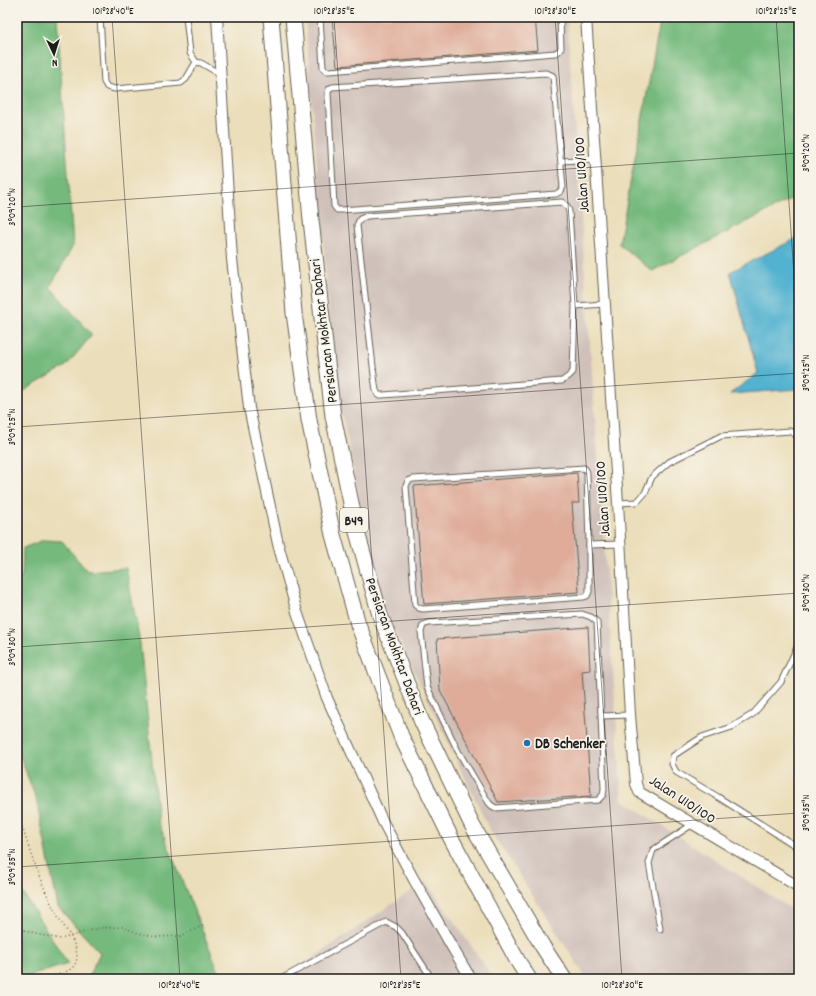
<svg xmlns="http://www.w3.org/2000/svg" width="816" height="996" viewBox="0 0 816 996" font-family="Dekko,sans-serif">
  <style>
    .industrial { fill: #cfc0ba }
    .forest { fill: #74b97d; stroke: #486a4c }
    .water { fill: #52b2d0; stroke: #376776 }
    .building { fill: #dfac9a }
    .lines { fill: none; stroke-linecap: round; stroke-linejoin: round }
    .lane-casing { stroke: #646053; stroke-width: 7 }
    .street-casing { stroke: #646053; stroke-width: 12 }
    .primary-casing { stroke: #646053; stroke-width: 17 }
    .path { stroke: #646053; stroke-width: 1.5; stroke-dasharray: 1 3; stroke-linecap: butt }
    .lane { stroke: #fff; stroke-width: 5 }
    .street { stroke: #fff; stroke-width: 10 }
    .primary { stroke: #fff; stroke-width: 15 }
    .ticks { fill: none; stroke: #1c1c1c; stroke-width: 1; stroke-opacity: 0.45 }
    .poi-dot { fill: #1f6fb2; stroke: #f7f3e8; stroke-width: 1.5 }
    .labels { text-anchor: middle; stroke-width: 3.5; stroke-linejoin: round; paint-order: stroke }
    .shield { fill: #f7f3e8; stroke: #5e5c59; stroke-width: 1 }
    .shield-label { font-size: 14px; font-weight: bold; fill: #1c1c1c }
    .street-label { font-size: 15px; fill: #1c1c1c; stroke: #f7f3e8 }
    .poi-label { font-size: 15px; font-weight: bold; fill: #1c1c1c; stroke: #f7f3e8; text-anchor: start }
    .neatline { fill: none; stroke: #1c1c1c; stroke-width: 1.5 }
    .ticks-label { font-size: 10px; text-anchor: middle; fill: #1c1c1c }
  </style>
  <rect width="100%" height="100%" fill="#f7f3e8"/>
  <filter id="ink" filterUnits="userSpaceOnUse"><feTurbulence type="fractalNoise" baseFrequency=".025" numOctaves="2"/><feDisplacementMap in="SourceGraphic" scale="8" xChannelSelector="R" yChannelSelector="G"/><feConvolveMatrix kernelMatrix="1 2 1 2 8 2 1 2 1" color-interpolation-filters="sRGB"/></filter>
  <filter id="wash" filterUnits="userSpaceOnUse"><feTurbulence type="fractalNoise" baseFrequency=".012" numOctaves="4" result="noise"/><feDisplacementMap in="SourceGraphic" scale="16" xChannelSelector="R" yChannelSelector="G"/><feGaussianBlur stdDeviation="0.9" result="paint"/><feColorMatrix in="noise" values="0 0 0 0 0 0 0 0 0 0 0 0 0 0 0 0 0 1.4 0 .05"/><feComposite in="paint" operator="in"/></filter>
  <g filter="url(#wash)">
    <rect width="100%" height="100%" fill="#ebdeba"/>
    <g class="industrial">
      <polygon points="305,17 567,17 622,800 799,914 799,979 587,979 490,830 381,602 334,376"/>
      <polygon points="426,881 494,979 282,979"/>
    </g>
    <g class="forest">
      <polygon points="17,17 57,17 73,246 50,287 92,335 66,366 17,395"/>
      <polygon points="661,17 799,17 799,195 652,271 619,244"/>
      <polygon points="44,540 62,541 87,571 126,568 140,643 158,821 219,972 212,979 87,979 100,953 58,907 36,799 17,748 17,695 22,661 17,641 17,587 22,575 23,548"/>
      <polygon points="17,884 68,964 20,979 17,979"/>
    </g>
    <polygon class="water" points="799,237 799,389 730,394 758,373 730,272"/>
    <g id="blocks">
      <g class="building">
        <polygon points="332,17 535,17 538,50 337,66"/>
        <polygon points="577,473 579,503 572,503 579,592 424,604 414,486"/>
        <polygon points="588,627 590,670 582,671 591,796 498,802 440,690 437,639"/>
      </g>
    </g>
  </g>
  <g filter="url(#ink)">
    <use href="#blocks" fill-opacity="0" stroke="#646053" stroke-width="1"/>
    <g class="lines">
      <g class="lane-casing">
        <g id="lane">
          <polyline points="100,17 104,82 107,87 115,89 181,83 186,79 196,62 201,63 220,74"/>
          <polyline points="186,17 190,53 196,62"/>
          <polyline points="320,17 323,68 326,71 329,71 555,53 559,51 561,48 560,17"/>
          <polygon points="545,73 549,74 553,76 563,187 561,191 556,194 341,210 337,210 334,206 328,93 329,89 332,87"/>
          <polyline points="561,161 595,159"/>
          <polyline points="575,306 569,211 567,206 562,202 367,216 360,219 357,225 375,384 376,390 378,395 383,395 562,381 569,376 573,372 575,306 605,304"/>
          <polygon points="584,468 586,470 587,473 589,545 589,592 587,596 584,597 423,609 419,608 415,605 406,486 408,481 413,479"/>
          <polyline points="618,503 637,502 645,493 652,477 669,462 721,436 790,431 799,437"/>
          <polyline points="589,545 620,544"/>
          <polyline points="799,643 781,682 753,714 732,727 702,737 673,756 672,764 676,772 718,797 799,848"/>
          <polyline points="601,716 597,622 591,617 582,614 429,623 423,625 421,632 427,687 458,751 489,803 492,806 496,808 598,800 603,795 604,789 601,716 630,715"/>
          <polyline points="660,929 649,863 653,850 693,824"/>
          <polyline points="281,979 386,922 396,927 402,933 432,979"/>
        </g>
      </g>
      <g class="street-casing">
        <g id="street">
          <polyline points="217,17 232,259 249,408 278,544 297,612 327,698 383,822 413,878 452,947 471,979"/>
          <polyline points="586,17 618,503 630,715 636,784 639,792 799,887"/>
        </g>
      </g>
      <g class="primary-casing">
        <g id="primary">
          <polyline points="271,17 294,313 309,420 333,535 358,624 401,736 452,840 517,960 529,979"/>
          <polyline points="293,17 311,220 333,416 357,532 380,615 422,722 472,825 543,947 564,979"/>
        </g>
      </g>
      <g class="path">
        <path d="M17 812C30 850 41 889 62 923 69 934 80 949 76 962 72 974 54 974 44 979"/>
        <polyline points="17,927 31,933 61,939 99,928 122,927 138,933 156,937 181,936 204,925"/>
      </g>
      <use href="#lane" class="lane"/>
      <use href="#street" class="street"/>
      <use href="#primary" class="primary"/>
    </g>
  </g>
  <path class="ticks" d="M112 17 180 979M334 17 401 979M555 17 622 979M776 17 799 346M17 207 799 153M17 427 799 373M17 647 799 593M17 867 799 813"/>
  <circle class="poi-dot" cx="527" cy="743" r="4"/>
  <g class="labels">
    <rect class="shield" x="340" y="508" width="28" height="24" rx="3"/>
    <g class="shield-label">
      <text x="354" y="525">B49</text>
    </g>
    <g class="street-label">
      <text transform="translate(581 175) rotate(-94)" y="5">Jalan U10/100</text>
      <text transform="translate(323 331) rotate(-97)" y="5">Persiaran Mokhtar Dahari</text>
      <text transform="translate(602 499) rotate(-94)" y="5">Jalan U10/100</text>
      <text transform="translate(395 646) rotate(70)" y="5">Persiaran Mokhtar Dahari</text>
      <text transform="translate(683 799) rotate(33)" y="5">Jalan U10/100</text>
    </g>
    <g class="poi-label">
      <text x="535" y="748">DB Schenker</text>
    </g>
  </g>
  <rect width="816" height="996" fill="none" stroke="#f7f3e8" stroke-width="44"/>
  <g transform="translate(54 54) rotate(176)" stroke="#f7f3e8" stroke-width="3" paint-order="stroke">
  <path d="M0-3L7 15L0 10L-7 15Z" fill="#1c1c1c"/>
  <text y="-6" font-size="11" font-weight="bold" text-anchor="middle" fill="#1c1c1c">N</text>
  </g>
  <rect x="22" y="22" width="772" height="952" class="neatline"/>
  <g class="ticks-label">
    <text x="113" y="14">101°28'40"E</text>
    <text x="334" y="14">101°28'35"E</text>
    <text x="555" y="14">101°28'30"E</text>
    <text x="776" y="14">101°28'25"E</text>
    <text transform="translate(805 153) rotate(-90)" y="4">3°09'20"N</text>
    <text transform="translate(11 207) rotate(-90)" y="4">3°09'20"N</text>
    <text transform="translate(805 373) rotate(-90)" y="4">3°09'25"N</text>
    <text transform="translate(11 427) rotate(-90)" y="4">3°09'25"N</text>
    <text transform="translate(805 593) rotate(-90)" y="4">3°09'30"N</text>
    <text transform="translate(11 647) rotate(-90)" y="4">3°09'30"N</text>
    <text transform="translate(805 813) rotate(-90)" y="4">3°09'35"N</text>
    <text transform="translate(11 867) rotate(-90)" y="4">3°09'35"N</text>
    <text x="179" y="988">101°28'40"E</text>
    <text x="400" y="988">101°28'35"E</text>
    <text x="622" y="988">101°28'30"E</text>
  </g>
</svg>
